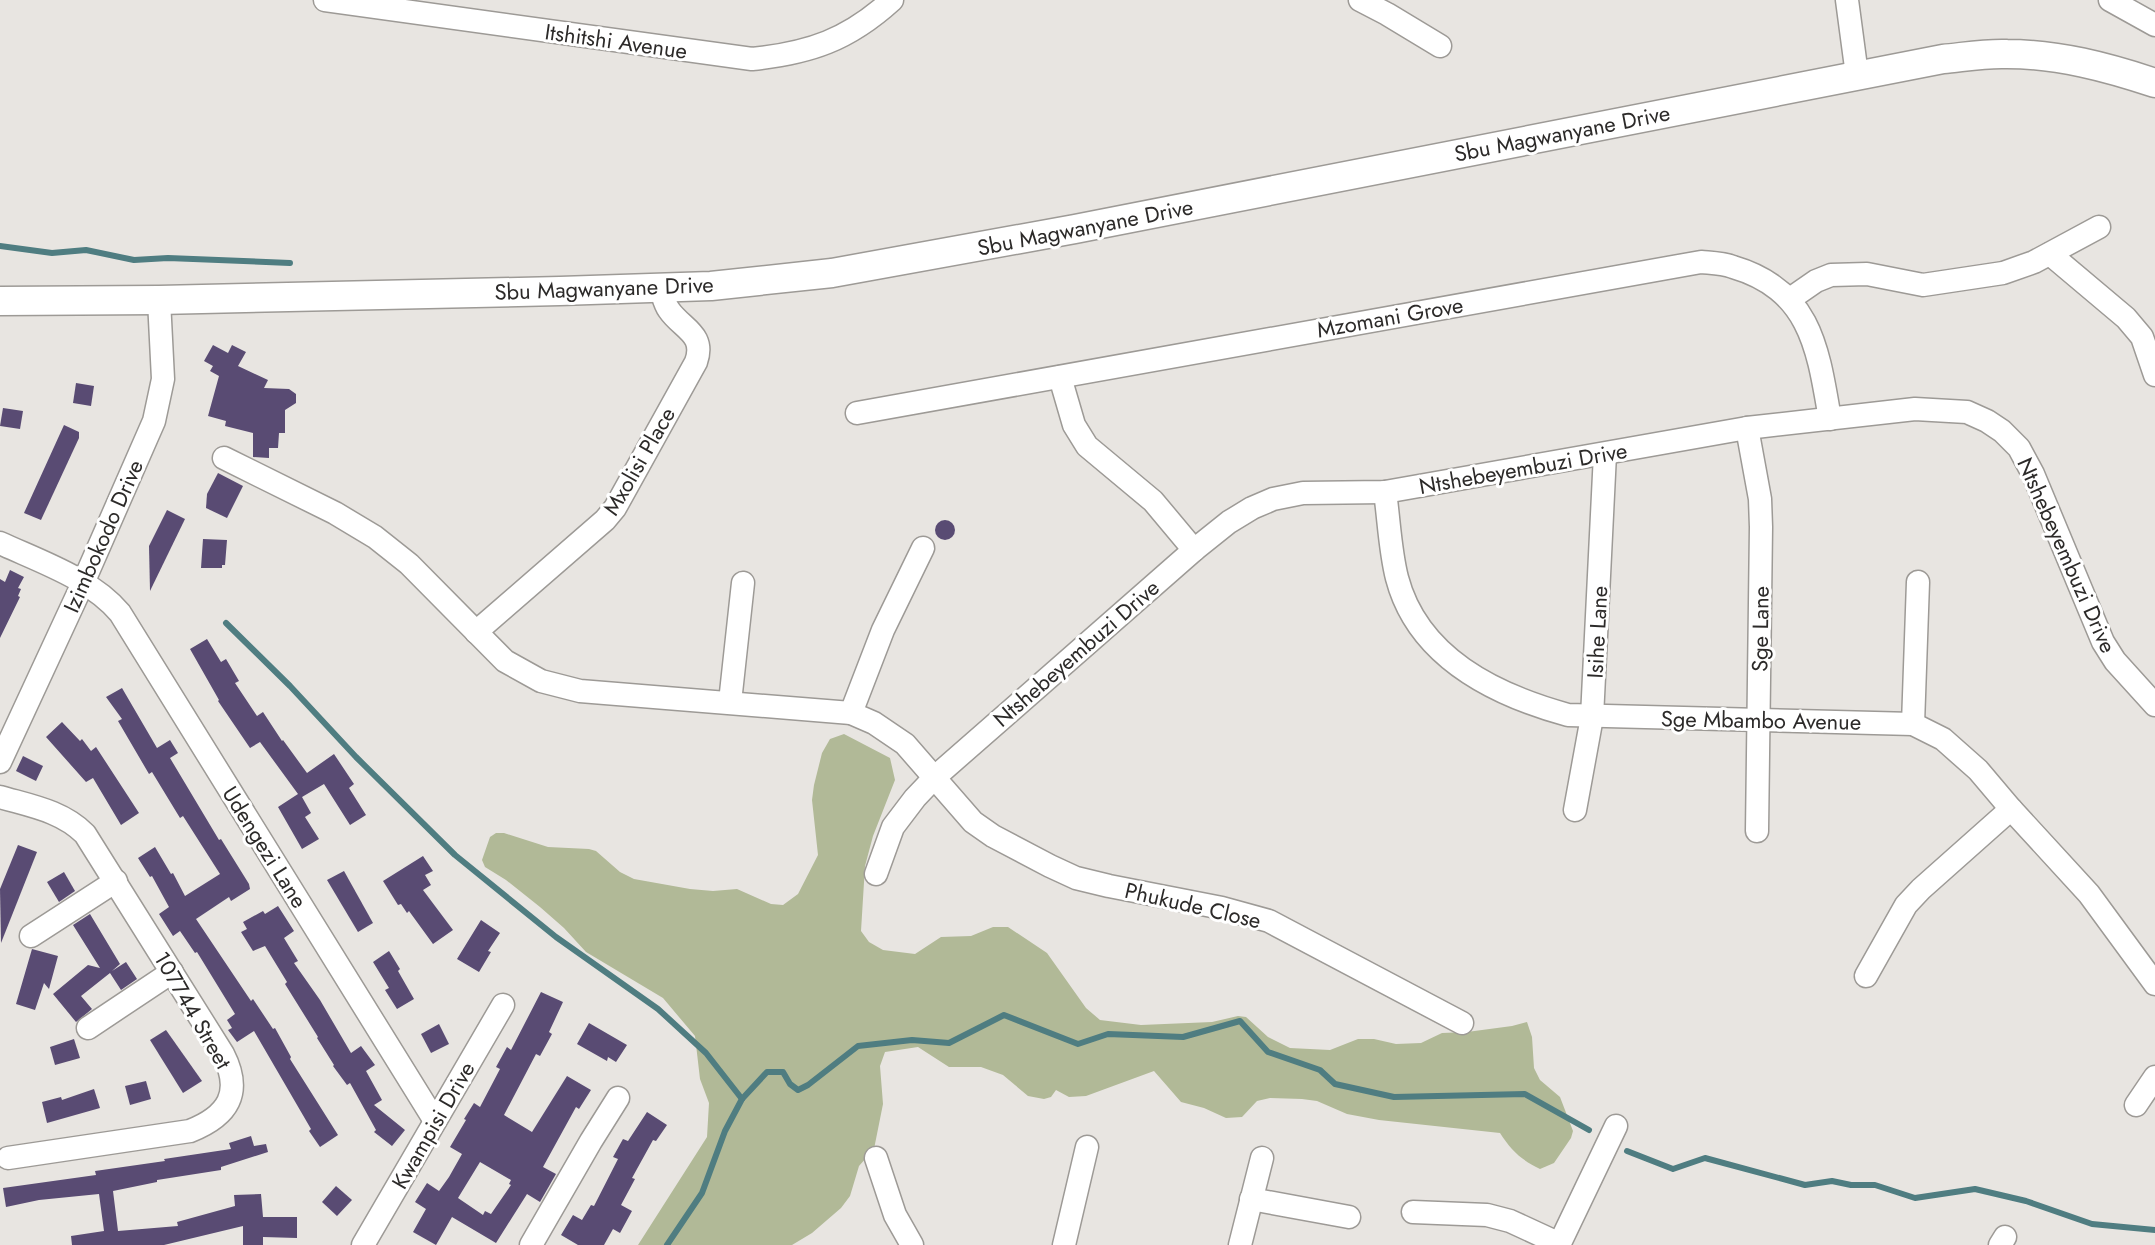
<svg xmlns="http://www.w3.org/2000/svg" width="2155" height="1245" viewBox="0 0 2155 1245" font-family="Jost,sans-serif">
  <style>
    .green { fill: #b1b997 }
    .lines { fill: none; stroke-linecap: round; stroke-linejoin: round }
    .stream { stroke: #4f7d81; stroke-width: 6 }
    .building { fill: #594b73; fill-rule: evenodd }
    .minor-casing { stroke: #9d9a96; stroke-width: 25 }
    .major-casing { stroke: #9d9a96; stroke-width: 31 }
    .minor { stroke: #fff; stroke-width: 22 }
    .major { stroke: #fff; stroke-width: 28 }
    .labels { text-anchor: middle; stroke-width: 6; stroke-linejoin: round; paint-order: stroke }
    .street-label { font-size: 22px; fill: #2c2a29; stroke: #fff }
  </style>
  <rect width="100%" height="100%" fill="#e8e5e1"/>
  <path class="green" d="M844 734 890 758 895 780 873 836 865 866 861 931 869 942 883 950 915 954 941 937 971 936 993 927H1008L1047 953 1086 1008 1100 1020 1141 1025 1212 1022 1238 1016 1246 1017 1268 1037 1290 1048 1330 1050 1358 1039H1374L1396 1044 1421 1043 1442 1033 1467 1032 1512 1026 1527 1022 1532 1037 1534 1068 1540 1080 1560 1097 1573 1131 1571 1138 1554 1163 1540 1169C1521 1160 1511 1150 1500 1133L1379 1120 1347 1114 1317 1101 1302 1099 1270 1098 1257 1101 1242 1117 1226 1118 1204 1108 1181 1102 1154 1071 1086 1096 1069 1097 1056 1090 1051 1097 1044 1099 1028 1096 1003 1075 981 1067H949L918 1047 885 1052 880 1066 883 1104 874 1149 859 1166 850 1196 841 1208 812 1233 792 1245H638L707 1137 709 1103 700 1079 695 1036 663 998 586 952 564 928 540 907 506 880 485 867 482 860 490 837 496 833H504L548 847 589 849 596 851 620 872 634 879 690 889 713 891 737 889 771 904 783 905 798 894 818 855 812 800 814 785 822 753 830 739Z"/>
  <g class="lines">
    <g class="stream">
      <polyline points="0,246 52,253 86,250 134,260 168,258 290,263"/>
      <polyline points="226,623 290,686 356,757 455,855 556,937 658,1009 706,1053 742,1099"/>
      <polyline points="1627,1151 1673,1169 1705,1158 1805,1185 1832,1181 1851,1185 1875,1185 1915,1198 1975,1189 2026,1201 2092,1224 2155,1230"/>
      <polyline points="667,1245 702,1193 725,1131 742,1099 767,1072 783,1072 790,1084 798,1090 808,1085 858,1046 912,1040 949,1043 1004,1015 1078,1044 1108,1034 1183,1037 1240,1021 1268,1052 1320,1070 1335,1084 1394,1097 1525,1094 1589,1130"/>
    </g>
  </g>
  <g class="building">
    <polygon points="213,345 228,353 232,345 246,352 238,366 268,380 264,388 289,389 296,394 296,403 285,410 285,433 279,433 278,448 269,448 269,458 253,457 253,433 225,426 226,421 208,416 219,376 210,371 213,366 204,361"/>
    <polygon points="76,383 94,386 91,406 73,403"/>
    <polygon points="3,408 23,411 20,429 0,426"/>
    <polygon points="64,425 79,432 79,438 41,520 24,513"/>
    <polygon points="218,473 243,486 227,518 206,508 207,494"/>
    <polygon points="167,510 185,519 150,591 149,546"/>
    <circle cx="945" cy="530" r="10"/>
    <polygon points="203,539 227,540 225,565 222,565 222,568 201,568"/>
    <polygon points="10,570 24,577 18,588 21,589 18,596 20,597 0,638 0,579 5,582"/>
    <polygon points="207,639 221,662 226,659 239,681 235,683 257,716 263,712 282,741 283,740 307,773 334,754 354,784 349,788 366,815 350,825 324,784 302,797 311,813 305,817 319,839 302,849 278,807 298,794 260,742 250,748 218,701 219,700 190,649"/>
    <polygon points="122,688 157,748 170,740 178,753 170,758 219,840 221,839 249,884 250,889 231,901 229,897 196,919 251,1001 253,999 273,1029 275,1028 291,1057 290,1059 338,1135 320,1147 309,1131 311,1129 254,1031 237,1042 228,1030 232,1028 227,1020 235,1014 197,952 195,953 180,931 173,936 159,914 169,907 152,876 150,877 138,858 155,847 171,874 173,873 185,896 220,874 183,816 180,818 152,772 149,774 118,721 122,719 106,697"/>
    <polygon points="62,722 80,741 82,739 91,751 96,747 139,813 121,825 93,778 86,782 46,737"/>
    <polygon points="23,756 43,766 36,781 16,771"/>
    <polygon points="18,845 37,852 1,943 0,889"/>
    <polygon points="423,856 433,871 425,875 431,885 423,890 453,930 433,944 409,911 407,913 401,904 398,905 383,881"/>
    <polygon points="344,871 373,923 358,932 327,880"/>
    <polygon points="64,872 75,891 59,902 47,882"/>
    <polygon points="278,906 294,931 284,938 298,961 294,963 320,1000 351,1053 361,1046 375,1065 366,1071 382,1100 374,1105 405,1130 392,1146 374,1132 376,1130 350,1083 347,1085 333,1066 334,1065 317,1038 318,1037 285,984 287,982 265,946 253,951 241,932 247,929 243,922 263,911 265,914"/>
    <polygon points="90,914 120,964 112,971 126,962 137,979 121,990 110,973 81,996 92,1009 76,1022 53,994 88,965 100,968 73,925"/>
    <polygon points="481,920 500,933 488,951 491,952 479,972 457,959"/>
    <polygon points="32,949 58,956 49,989 44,983 35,1010 16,1004"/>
    <polygon points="389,951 400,969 398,971 414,999 397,1009 385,990 389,988 373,962"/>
    <path d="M541 992 563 1002 549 1032 552 1034 540 1056 536 1054 504 1115 532 1132 567 1076 591 1090 579 1109 576 1107 543 1167 556 1174 540 1202 527 1194 496 1243 452 1217 436 1245 413 1232 426 1209 415 1202 427 1183 439 1191 449 1177 462 1154 450 1147 466 1120 464 1119 474 1103 480 1107 500 1069 496 1067 507 1047 511 1050ZM480 1162 511 1180 509 1184 511 1185 491 1214 485 1211 483 1215 458 1198Z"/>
    <polygon points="589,1023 627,1045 616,1062 608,1057 607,1061 577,1044"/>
    <polygon points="439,1024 449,1044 431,1053 421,1034"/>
    <polygon points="166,1030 202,1081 183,1093 150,1040"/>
    <polygon points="74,1039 80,1058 55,1065 50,1047"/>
    <polygon points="146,1081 151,1099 130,1105 125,1086"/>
    <polygon points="94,1089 100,1108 47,1123 42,1102 61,1097 62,1100"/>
    <polygon points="647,1112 667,1125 656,1141 653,1140 632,1178 635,1179 621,1205 632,1211 620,1233 613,1229 604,1245 578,1245 561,1235 573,1215 582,1220 591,1205 594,1206 618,1159 613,1157 623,1139 628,1141"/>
    <polygon points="251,1136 254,1146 266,1144 268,1152 221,1167 221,1170 157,1180 157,1182 113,1191 118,1231 178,1226 177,1222 235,1206 234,1195 261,1194 263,1217 297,1217 297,1238 263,1237 263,1245 243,1245 243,1226 164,1245 72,1245 71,1236 104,1231 99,1194 39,1200 6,1207 3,1188 96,1175 95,1171 165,1161 164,1159 231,1149 229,1143"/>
    <polygon points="336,1186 352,1200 337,1216 322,1202"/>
  </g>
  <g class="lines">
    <g class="minor-casing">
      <g id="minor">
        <path d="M325 0 752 59C810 53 848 40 892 0"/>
        <polyline points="1360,0 1387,14 1440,46"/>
        <polyline points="1847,0 1857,75"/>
        <polyline points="2110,0 2155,25"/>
        <polyline points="2050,254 2126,318 2142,337 2155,375"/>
        <polyline points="1790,299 1816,281 1831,275 1867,274 1923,285 2003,273 2034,262 2099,227"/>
        <polyline points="1060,377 1074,425 1087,446 1153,501 1194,550"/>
        <path d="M857 413 1701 262C1711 263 1723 263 1733 267 1811 290 1818 349 1830 419"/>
        <polyline points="1747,428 1760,499 1761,527 1757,831"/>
        <polyline points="224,458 335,513 375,537 409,564 505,661 541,681 580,691 851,713 874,723 905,744 973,822 993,836 1050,866 1076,878 1109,886 1222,908 1269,921 1462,1023"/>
        <path d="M1385 492C1389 520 1390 551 1397 578 1418 658 1495 695 1568 715L1913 724 1943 739 1978 770 2011 809 2089 894 2155 984"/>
        <path d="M0 543C39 561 92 579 120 613L435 1121"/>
        <path d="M476 632 605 520 615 508 696 362C706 334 682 329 669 310 664 303 663 295 660 287"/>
        <polyline points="730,702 743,583"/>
        <polyline points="851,713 883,630 923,548"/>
        <polyline points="1913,724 1918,582"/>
        <polyline points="0,762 83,583 154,421 163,379 159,300"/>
        <path d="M0 797C31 806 62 811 85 834L223 1054C243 1093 228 1116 190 1131L8 1158"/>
        <polyline points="1575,810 1592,717 1605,454"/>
        <polyline points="876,874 893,827 915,798 935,777 1194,550 1229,522 1252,508 1273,499 1303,493 1385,492 1747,428 1915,409 1967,412 1987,421 2002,431 2019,448 2033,474 2103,642 2115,661 2155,705"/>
        <polyline points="31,936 116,881"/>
        <polyline points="1866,976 1906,905 1921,889 2011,809"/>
        <polyline points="88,1028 172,972"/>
        <polyline points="2136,1105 2155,1077"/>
        <polyline points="876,1158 895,1215 912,1245"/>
        <polyline points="1251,1199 1349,1217"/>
        <polyline points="1413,1212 1487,1215 1510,1221 1560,1244"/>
        <polyline points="363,1245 503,1005"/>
        <polyline points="531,1245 591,1141 618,1098"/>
        <polyline points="1064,1245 1087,1147"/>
        <polyline points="1240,1245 1262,1158"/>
        <polyline points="1559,1245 1616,1126"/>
        <polyline points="2000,1245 2005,1237"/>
      </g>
    </g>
    <g class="major-casing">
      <path id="major" d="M0 301 159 300 560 291 711 286 832 273 1075 229 1943 59C1964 57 1986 53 2007 54 2058 54 2107 67 2155 83"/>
    </g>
    <use href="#minor" class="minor"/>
    <use href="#major" class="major"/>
  </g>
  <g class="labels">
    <g class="street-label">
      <text transform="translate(616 41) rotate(8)" y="8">Itshitshi Avenue</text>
      <text transform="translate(1562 133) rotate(-11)" y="8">Sbu Magwanyane Drive</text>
      <text transform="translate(1085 227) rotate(-11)" y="8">Sbu Magwanyane Drive</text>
      <text transform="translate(604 288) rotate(-2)" y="8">Sbu Magwanyane Drive</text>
      <text transform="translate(1390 317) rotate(-10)" y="8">Mzomani Grove</text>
      <text transform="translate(639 461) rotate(-60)" y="8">Mxolisi Place</text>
      <text transform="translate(1523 468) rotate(-10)" y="8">Ntshebeyembuzi Drive</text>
      <text transform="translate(103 536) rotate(-66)" y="8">Izimbokodo Drive</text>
      <text transform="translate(2067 555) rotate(66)" y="8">Ntshebeyembuzi Drive</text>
      <text transform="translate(1760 629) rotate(-89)" y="8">Sge Lane</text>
      <text transform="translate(1597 632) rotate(-87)" y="8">Isihe Lane</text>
      <text transform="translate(1076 653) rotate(-41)" y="8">Ntshebeyembuzi Drive</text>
      <text transform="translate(1761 720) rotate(1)" y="8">Sge Mbambo Avenue</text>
      <text transform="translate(265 847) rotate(58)" y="8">Udengezi Lane</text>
      <text transform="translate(1193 905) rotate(13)" y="8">Phukude Close</text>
      <text transform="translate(193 1010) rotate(60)" y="8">107744 Street</text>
      <text transform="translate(433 1125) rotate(-60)" y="8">Kwampisi Drive</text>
    </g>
  </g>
</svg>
